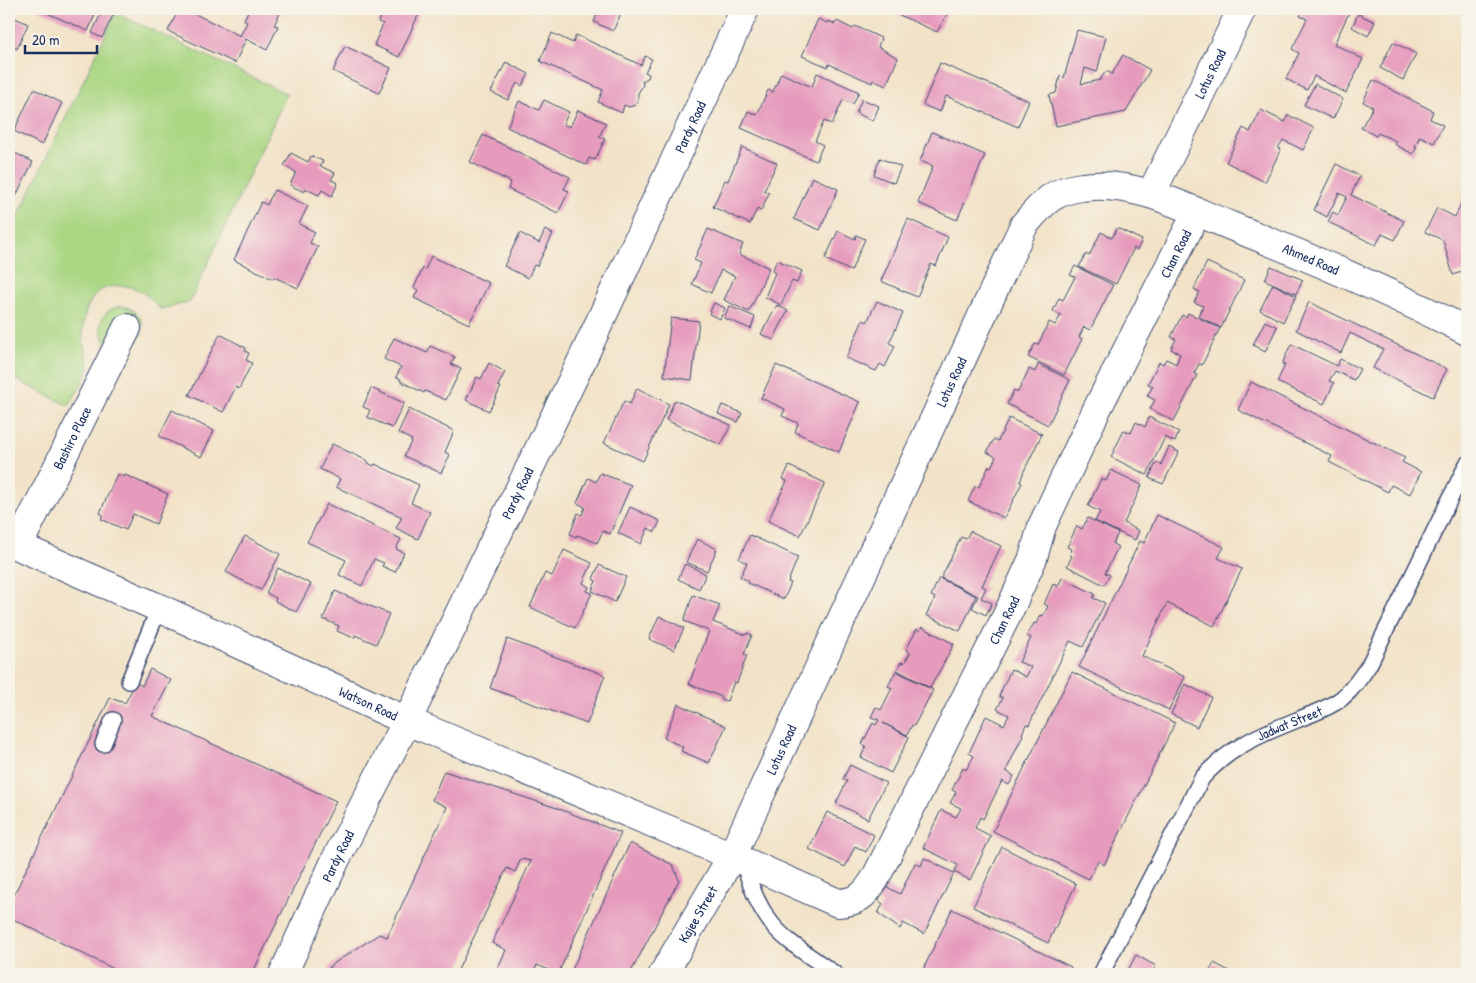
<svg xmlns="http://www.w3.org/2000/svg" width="1476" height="983" viewBox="0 0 1476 983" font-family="'Patrick Hand',sans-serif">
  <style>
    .green { fill: #abd784; stroke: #638371 }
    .building { fill: #e69bbd }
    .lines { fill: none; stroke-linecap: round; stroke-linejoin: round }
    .service-casing { stroke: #3b4a6e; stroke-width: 18 }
    .minor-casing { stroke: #3b4a6e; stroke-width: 30 }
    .service { stroke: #fff; stroke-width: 15 }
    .minor { stroke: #fff; stroke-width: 28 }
    .labels { text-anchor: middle; stroke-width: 4.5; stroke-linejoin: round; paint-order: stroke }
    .street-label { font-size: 14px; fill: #1b2f5e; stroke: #f7f3e8 }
  </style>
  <rect width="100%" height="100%" fill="#f7f3e8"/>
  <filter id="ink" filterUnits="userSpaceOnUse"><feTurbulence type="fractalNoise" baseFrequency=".02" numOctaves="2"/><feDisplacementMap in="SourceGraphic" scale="10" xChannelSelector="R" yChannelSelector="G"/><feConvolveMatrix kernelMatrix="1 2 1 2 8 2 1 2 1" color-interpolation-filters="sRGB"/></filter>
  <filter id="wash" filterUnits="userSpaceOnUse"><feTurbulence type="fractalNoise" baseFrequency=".0096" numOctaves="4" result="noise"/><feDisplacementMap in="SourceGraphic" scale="20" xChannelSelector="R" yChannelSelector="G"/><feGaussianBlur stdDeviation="1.12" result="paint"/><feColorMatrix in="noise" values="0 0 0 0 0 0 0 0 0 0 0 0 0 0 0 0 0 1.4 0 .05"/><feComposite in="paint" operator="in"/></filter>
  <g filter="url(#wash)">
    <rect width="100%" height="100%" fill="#f2e3c8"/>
    <g class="green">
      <path d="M116 13 287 94 190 302 160 309C148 294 135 284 115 286 86 288 80 323 84 346 85 353 90 362 88 369 85 381 75 394 69 406L9 376V235Z"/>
      <path d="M121 306C144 309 151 333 131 347L107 344C95 328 100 310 121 306Z"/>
    </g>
    <g id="blocks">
      <g class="building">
        <polygon points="38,9 95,9 97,10 88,31"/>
        <polygon points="103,9 116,9 102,38 92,33"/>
        <polygon points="179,9 185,9 240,36 247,22 244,20 249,9 282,9 274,25 278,26 267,50 246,39 235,63 168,31"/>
        <polygon points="384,9 421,9 399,57 374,45 383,24 378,22"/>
        <polygon points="597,9 623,9 613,31 594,22 598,12"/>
        <polygon points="900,9 950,9 937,32 897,14"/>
        <polygon points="1304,9 1342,9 1349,13 1334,44 1363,59 1346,93 1314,76 1307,90 1286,79 1299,53 1292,49 1307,19 1300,16"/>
        <polygon points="1358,14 1375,22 1368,36 1352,27"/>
        <polygon points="9,15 28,24 17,49 9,45"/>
        <polygon points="818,19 827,23 828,21 835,24 837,21 853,29 855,26 881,38 878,47 898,58 886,86 873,80 872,83 829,64 828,67 802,56"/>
        <polygon points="1077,30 1106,37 1097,72 1085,68 1081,84 1100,80 1106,71 1112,74 1123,55 1150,70 1126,112 1056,126 1049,95 1056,93 1060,76 1064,78"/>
        <polygon points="552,33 573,43 576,35 641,65 645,56 652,59 645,72 649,74 648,78 642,81 643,85 638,93 638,100 636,105 629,107 624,105 622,113 598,102 603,90 540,61"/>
        <polygon points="1393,42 1416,54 1403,80 1380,68"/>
        <polygon points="345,46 391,68 379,93 333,71"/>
        <polygon points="506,62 529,74 522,86 517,83 508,100 491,92"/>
        <polygon points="940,63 1029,101 1018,127 946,96 940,112 923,105"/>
        <polygon points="781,73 812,87 817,73 859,92 853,104 843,100 832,124 824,121 815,141 823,145 816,161 741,128 748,111 757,115 768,90 773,92"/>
        <polygon points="1373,80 1433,111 1430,119 1443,125 1434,143 1420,136 1415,146 1417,147 1413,154 1394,144 1396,141 1378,133 1376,136 1361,128 1373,107 1363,102"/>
        <polygon points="1315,84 1343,99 1333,119 1304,105"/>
        <polygon points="34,89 62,103 42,145 14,131"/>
        <polygon points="862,99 879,106 873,121 856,113"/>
        <polygon points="544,100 569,112 563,124 570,127 578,110 606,123 599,137 605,139 595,160 589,158 586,165 507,127 519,101 539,110"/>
        <polygon points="1261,110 1285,122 1288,115 1314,128 1303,150 1283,140 1278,148 1281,149 1265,182 1226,162 1243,128 1250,132"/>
        <polygon points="932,132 985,155 957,220 918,203 933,166 920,161"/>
        <polygon points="483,135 570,177 564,189 569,191 558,213 508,189 511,182 470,162"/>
        <polygon points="742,147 777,163 764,191 769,193 761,211 757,209 750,224 713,207 725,180 728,181"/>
        <polygon points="9,150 33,162 10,208 9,207"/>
        <polygon points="291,153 308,162 311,156 323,161 320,166 335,173 331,180 338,183 332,196 322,190 319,195 306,189 304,192 290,185 296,172 284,166"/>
        <polygon points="880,158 901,167 894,183 874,175"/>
        <polygon points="1336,164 1360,176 1351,195 1404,221 1395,240 1382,234 1376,245 1328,222 1333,212 1338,215 1347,197 1339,193 1327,217 1314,210"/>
        <polygon points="812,177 838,189 820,230 794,219"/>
        <polygon points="274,190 308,206 299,224 315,232 310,243 318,247 298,288 274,277 273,279 234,260 261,202 267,205"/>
        <polygon points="1467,191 1467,270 1453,275 1443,240 1425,232 1437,208 1455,217"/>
        <polygon points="908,219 948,237 936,266 931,264 917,297 881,281"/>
        <polygon points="1117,228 1142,240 1137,250 1134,248 1116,284 1079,267 1086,254 1089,256 1101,232 1112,238"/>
        <polygon points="708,229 743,244 739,254 769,268 749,312 724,300 735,276 721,270 711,293 692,284 701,263 694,260"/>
        <polygon points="545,230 553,234 537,266 534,265 528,278 504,266 520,233 539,243"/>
        <polygon points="838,231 855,239 856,235 865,239 851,271 825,259"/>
        <polygon points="431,256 489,283 469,324 414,298 418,290 414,288 423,268 425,270"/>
        <polygon points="777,260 802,271 797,283 792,281 781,305 765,297 775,273 772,271"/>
        <polygon points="1207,262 1244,280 1221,328 1198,316 1203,306 1194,302 1200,292 1194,289"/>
        <polygon points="1075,266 1113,285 1090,330 1084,327 1079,337 1082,339 1064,375 1028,357 1035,344 1038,345 1049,322 1055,325 1061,315 1053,311 1059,298 1063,300 1075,277 1070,275"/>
        <polygon points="1271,266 1303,280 1296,294 1265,280"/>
        <polygon points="1273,284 1296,296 1283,322 1260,310"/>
        <polygon points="877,301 903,313 889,343 895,346 885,367 880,364 876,371 846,358 863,320 867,322"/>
        <polygon points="1309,302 1447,369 1433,397 1373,368 1383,349 1350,333 1341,353 1296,330"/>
        <polygon points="714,303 725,308 720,319 709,314"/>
        <polygon points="777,305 788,311 773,340 761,334"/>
        <polygon points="729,306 755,317 751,329 724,318"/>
        <polygon points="1188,313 1220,328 1202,365 1199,364 1194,373 1197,375 1174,421 1150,409 1155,400 1147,396 1153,386 1148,384 1159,362 1163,364 1166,359 1176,364 1180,354 1171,349 1176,339 1171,337 1182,315 1186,317"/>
        <polygon points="671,318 699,321 692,380 664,376"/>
        <polygon points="1265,321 1277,327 1265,352 1253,345"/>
        <polygon points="220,334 246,348 245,351 249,353 246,360 252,363 239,389 236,387 223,412 189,395"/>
        <polygon points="394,338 427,353 430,346 455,357 451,364 461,369 446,400 425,391 424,393 400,381 401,379 396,377 401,367 384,359"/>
        <polygon points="1291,344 1337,366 1340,359 1360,369 1354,380 1335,371 1329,381 1334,383 1324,404 1277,382 1285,365 1282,364"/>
        <polygon points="489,363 505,372 498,386 501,387 489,411 466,400 477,377 481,379"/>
        <polygon points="1038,364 1070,380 1048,425 1007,404 1014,390 1018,392 1029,369 1035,372"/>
        <polygon points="776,365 860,402 839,452 795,432 798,423 782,416 785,409 761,398"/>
        <polygon points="1251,382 1405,458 1402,462 1421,472 1410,494 1391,485 1388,492 1329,462 1332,456 1238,410"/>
        <polygon points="371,388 404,403 392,428 367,417 370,410 363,407"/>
        <polygon points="637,388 669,404 643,461 604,443 624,401 630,404"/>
        <polygon points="675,400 731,425 721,445 666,420"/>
        <polygon points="722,405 742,413 738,422 718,414"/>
        <polygon points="409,409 454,431 445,452 450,455 441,473 404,456 412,440 398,433"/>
        <polygon points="172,410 214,431 201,457 159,436"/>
        <polygon points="1149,417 1179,432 1175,442 1165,437 1147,475 1111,457 1124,430 1131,433 1136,422 1145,427"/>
        <polygon points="1009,418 1042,434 1024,471 1020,482 1022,483 1004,518 968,501 975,486 979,487 989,466 991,467 996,457 987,452 994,439 998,441"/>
        <polygon points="332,444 368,461 368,463 374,466 375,464 419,485 411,503 430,512 418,539 396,528 402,517 336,487 340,479 320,469"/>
        <polygon points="1169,447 1179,452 1163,484 1149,478 1156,463 1161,465"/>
        <polygon points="789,466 825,483 800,536 768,521 787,481 783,479"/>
        <polygon points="1111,470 1142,485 1124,523 1139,531 1135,540 1095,521 1100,512 1088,506 1101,479 1106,481"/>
        <polygon points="600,473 631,485 610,534 603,531 597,543 577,535 576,537 570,534 578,513 582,515 585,507 577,503 588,478 596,482"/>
        <polygon points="117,474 124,477 125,475 168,494 156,524 133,514 126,530 101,519 103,515 100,513"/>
        <polygon points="327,504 401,539 396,549 404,553 395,572 382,566 384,563 374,559 362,586 339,575 346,560 307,542"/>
        <polygon points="630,507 660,521 655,532 648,528 641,544 618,533"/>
        <polygon points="1157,515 1224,547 1218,558 1242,569 1214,626 1167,603 1142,656 1185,677 1169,710 1079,667 1140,541 1144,543"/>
        <polygon points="1088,518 1118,533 1113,544 1118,547 1105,573 1110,575 1104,585 1067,566 1072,556 1070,555 1072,549 1067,547 1077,526 1082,529"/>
        <polygon points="970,531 1001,546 982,586 986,588 981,598 992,603 986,615 972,608 978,596 941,578 961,537 966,539"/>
        <polygon points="750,535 798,557 788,582 791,583 784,599 748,583 749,581 740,577 747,563 739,559"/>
        <polygon points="245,536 280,554 261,590 226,572"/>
        <polygon points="697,539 717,549 707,571 686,562"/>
        <polygon points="564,550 592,563 583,583 589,587 587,591 592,593 575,628 530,607 545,573 552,576"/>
        <polygon points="685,564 706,574 699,589 678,579"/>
        <polygon points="599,565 626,577 615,602 592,591 596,581 593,579"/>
        <polygon points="278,568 311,584 296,612 275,601 276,598 266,593"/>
        <polygon points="939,578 976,596 960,631 926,615 935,598 931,596"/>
        <polygon points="1062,578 1095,594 1093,598 1105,603 1083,647 1070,641 1029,725 1026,724 1022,734 1023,735 1006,771 1014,776 1009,785 1002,781 983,819 980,817 975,828 991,836 970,880 954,872 958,865 923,848 941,810 956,817 961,808 950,803 956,792 952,790 963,768 966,770 974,756 969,753 986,716 1004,725 1009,715 997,709 1003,698 999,696 1011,669 1026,677 1031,667 1019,662 1031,638 1027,636 1034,623 1036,624 1040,615 1043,616 1048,606 1044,604 1053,584 1058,586"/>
        <polygon points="335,591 389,614 376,644 355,635 354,638 337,631 339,626 323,619"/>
        <polygon points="693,595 720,605 713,622 746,635 747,633 752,635 744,654 747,655 737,683 734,682 727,701 721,699 722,697 689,684 709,631 684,621"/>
        <polygon points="659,616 684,628 674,650 649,639"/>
        <polygon points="922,627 954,644 930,688 897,670 901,662 904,663 910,653 906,650 917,629 920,631"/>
        <polygon points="507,639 605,675 587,724 490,688"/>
        <polygon points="150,669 171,680 152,716 336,801 252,974 124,974 9,917 9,905 110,698 125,703 136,682 142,686"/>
        <polygon points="896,671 933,690 914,726 912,725 907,735 883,723 909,737 891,773 861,757 866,746 862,744 873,723 876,725 879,720 871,717 876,707 881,710 892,688 888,686"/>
        <polygon points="1072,672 1175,723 1104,865 1098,861 1089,879 993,831"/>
        <polygon points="1185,684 1211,697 1197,727 1171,714"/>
        <polygon points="678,704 726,726 709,763 681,751 683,747 664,738"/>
        <polygon points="850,765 886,783 868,819 836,803 847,781 843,779"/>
        <polygon points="444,771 557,808 621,833 558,974 537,965 533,974 495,974 506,950 492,943 531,861 521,859 515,872 507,868 456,974 328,974 330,966 379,934 387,937 447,807 432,800"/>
        <polygon points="827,812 874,835 866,852 855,846 845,867 809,849"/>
        <polygon points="630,843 673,865 679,880 630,974 570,974"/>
        <polygon points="1002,847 1076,884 1048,943 973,907"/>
        <polygon points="924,858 954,873 924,934 903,923 900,929 878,913 883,904 878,900 885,886 900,894 915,863 921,866"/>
        <polygon points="952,909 1071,967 1068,974 921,974"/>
        <polygon points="1136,955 1156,966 1152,974 1126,974"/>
        <polygon points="1214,963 1235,974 1208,974"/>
      </g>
    </g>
  </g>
  <g filter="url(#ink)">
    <use href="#blocks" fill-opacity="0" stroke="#3b4a6e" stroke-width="1"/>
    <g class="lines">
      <g class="service-casing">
        <g id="service">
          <polyline points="129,681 159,608"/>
          <polyline points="103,744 113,720"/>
          <path d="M743 861C750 884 757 905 772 924 787 943 815 959 835 974"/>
          <path id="s1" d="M1101 974 1202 778C1230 747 1259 735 1297 720 1311 714 1330 708 1342 698 1353 689 1361 677 1369 665L1467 464"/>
        </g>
      </g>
      <g class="minor-casing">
        <g id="minor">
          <path id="s2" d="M1151 194 1242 9"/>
          <path id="s3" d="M9 542 159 608 407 721 732 856 838 903C858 902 865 895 875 879L1009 611 1033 558 1042 526 1097 409 1197 212"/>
          <path id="s4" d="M18 546 127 328"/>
          <path id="s5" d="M283 974 336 859 407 721 582 360 745 9"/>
          <path id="s6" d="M663 974 732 856 1024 225C1043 203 1052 191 1082 187 1132 179 1186 208 1231 226 1311 258 1390 292 1467 331"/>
        </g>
      </g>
      <use href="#service" class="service"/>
      <use href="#minor" class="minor"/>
    </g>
  </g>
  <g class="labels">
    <g class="street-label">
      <text dy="5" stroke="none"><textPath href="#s2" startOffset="134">Lotus Road</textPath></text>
      <text dy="5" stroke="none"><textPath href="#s5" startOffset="940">Pardy Road</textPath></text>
      <text dy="5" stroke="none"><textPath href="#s3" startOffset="1645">Chan Road</textPath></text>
      <text dy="5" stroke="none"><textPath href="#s6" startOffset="1146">Ahmed Road</textPath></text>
      <text dy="5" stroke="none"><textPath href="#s6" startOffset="659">Lotus Road</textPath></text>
      <text dy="5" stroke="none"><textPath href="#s4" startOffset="121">Bashiro Place</textPath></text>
      <text dy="5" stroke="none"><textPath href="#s5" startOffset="535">Pardy Road</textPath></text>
      <text dy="5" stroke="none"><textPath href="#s3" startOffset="1240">Chan Road</textPath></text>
      <text dy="5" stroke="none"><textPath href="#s3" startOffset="394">Watson Road</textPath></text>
      <text dy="5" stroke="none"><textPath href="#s1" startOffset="325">Jadwat Street</textPath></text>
      <text dy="5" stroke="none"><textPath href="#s6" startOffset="254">Lotus Road</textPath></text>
      <text dy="5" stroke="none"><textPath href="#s5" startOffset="130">Pardy Road</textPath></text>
      <text dy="5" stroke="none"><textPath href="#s6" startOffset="69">Kajee Street</textPath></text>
    </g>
  </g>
  <rect width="1476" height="983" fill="none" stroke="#f7f3e8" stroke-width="30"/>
  <path d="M25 45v8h72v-8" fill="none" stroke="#1b2f5e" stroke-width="2.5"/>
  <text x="32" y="45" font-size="15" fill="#1b2f5e" stroke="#f7f3e8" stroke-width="4" paint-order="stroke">20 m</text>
</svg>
